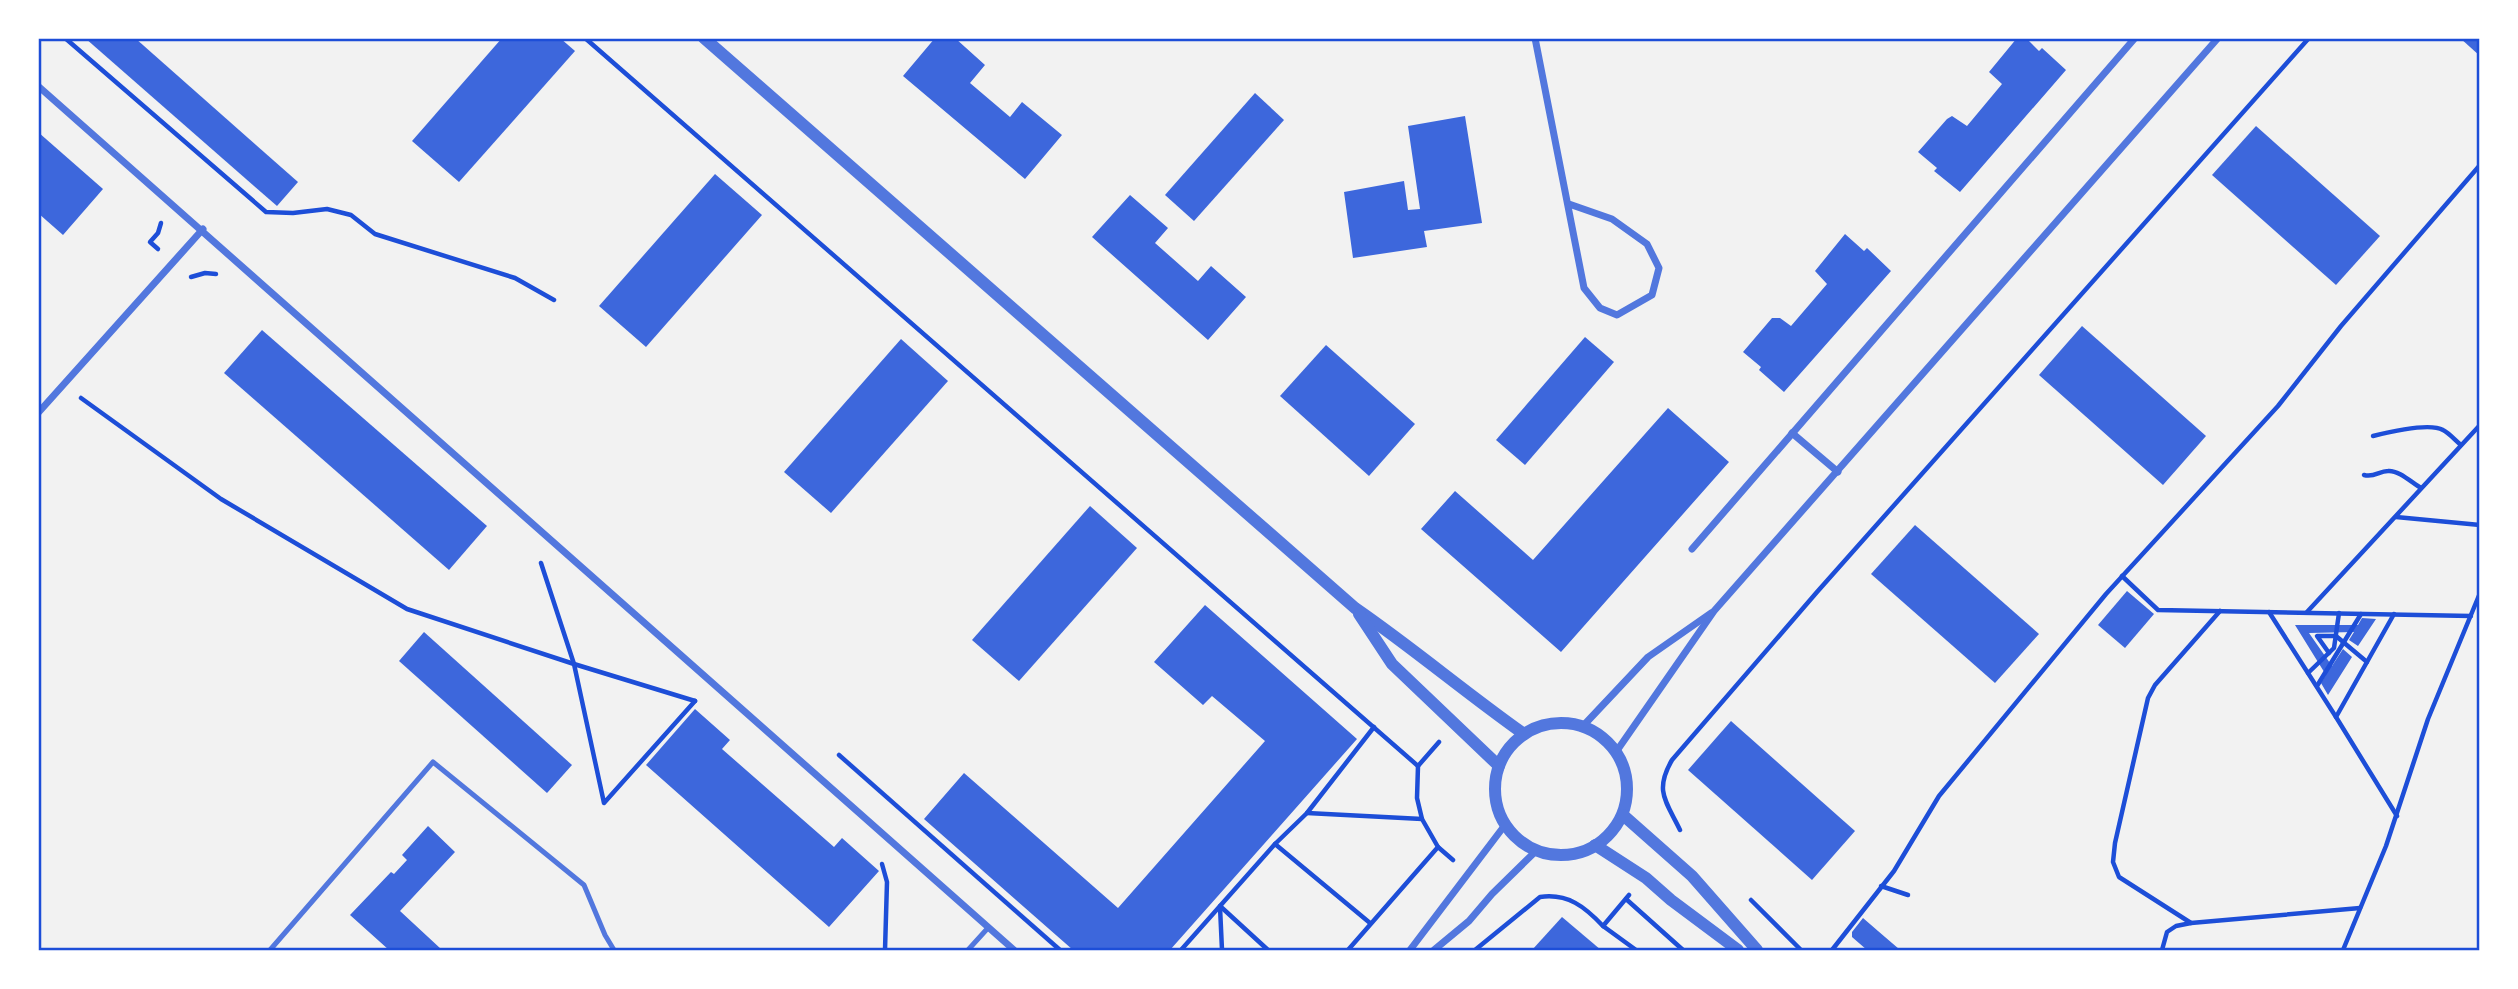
<svg xmlns="http://www.w3.org/2000/svg" width="2518" height="989" viewBox="0 0 2518 989" font-family="'Libre Baskerville',serif">
  <style>
    .building { fill: #3d67dc }
    .lines { fill: none; stroke-linecap: round; stroke-linejoin: round }
    .path { stroke: #1d4ed8; stroke-width: 4.5 }
    .service { stroke: #5277de; stroke-width: 5 }
    .minor { stroke: #5277de; stroke-width: 7 }
    .tertiary { stroke: #5277de; stroke-width: 12 }
    .neatline { fill: none; stroke: #1d4ed8; stroke-width: 2.5 }
  </style>
  <rect width="100%" height="100%" fill="#f2f2f2"/>
  <g class="building">
    <polygon points="85,38 135,38 298,182 277,206"/>
    <polygon points="502,38 560,38 575,51 459,182 412,141"/>
    <polygon points="935,38 955,38 985,65 970,83 1010,117 1022,102 1062,135 1025,179 903,76"/>
    <polygon points="2017,38 2026,38 2039,51 2042,48 2066,70 1960,192 1934,171 1937,168 1918,152 1947,119 1952,116 1967,126 2002,84 1989,72"/>
    <polygon points="2460,38 2480,38 2480,56"/>
    <polygon points="1255,93 1284,120 1194,221 1165,195"/>
    <polygon points="1465,116 1482,223 1424,231 1427,247 1353,258 1344,192 1404,181 1408,210 1420,209 1408,126"/>
    <polygon points="2256,126 2380,236 2336,285 2212,175"/>
    <polygon points="38,132 103,189 63,235 38,213"/>
    <polygon points="715,174 762,215 646,347 599,306"/>
    <polygon points="1130,195 1168,228 1155,243 1198,281 1211,266 1246,297 1208,340 1092,237"/>
    <polygon points="1845,234 1864,251 1867,248 1891,271 1784,392 1759,370 1761,367 1743,352 1772,318 1780,318 1791,326 1827,284 1815,271"/>
    <polygon points="2082,326 2206,436 2163,485 2039,375"/>
    <polygon points="262,330 487,526 449,570 224,373"/>
    <polygon points="1585,337 1614,362 1525,465 1496,440"/>
    <polygon points="901,339 948,381 831,513 784,472"/>
    <polygon points="1326,345 1415,424 1369,476 1280,396"/>
    <polygon points="1668,408 1729,462 1561,652 1421,529 1455,491 1533,560"/>
    <polygon points="1090,506 1137,548 1019,681 972,640"/>
    <polygon points="1915,525 2039,634 1995,683 1871,574"/>
    <polygon points="2127,591 2154,614 2125,648 2098,625"/>
    <polygon points="1205,605 1357,739 1170,950 1073,950 924,819 964,773 1118,908 1265,741 1212,696 1203,705 1154,662"/>
    <polygon points="2362,618 2376,619 2358,646 2349,640 2354,632 2309,633 2332,666 2343,649 2352,657 2328,695 2321,683 2326,675 2295,625 2358,625"/>
    <polygon points="424,632 572,765 547,793 399,661"/>
    <polygon points="695,709 730,740 722,749 834,847 842,838 879,871 829,927 646,765"/>
    <polygon points="1731,721 1855,831 1812,880 1688,770"/>
    <polygon points="428,826 455,852 400,911 441,949 389,950 350,915 391,872 394,874 407,860 402,855"/>
    <polygon points="1562,917 1601,950 1532,950"/>
    <polygon points="1863,918 1878,931 1899,949 1867,950 1852,937 1852,932"/>
  </g>
  <g class="lines">
    <g class="path">
      <polyline points="65,38 266,212 293,213 327,209 351,215 375,234 515,278 554,300"/>
      <polyline points="585,38 1418,766"/>
      <polyline points="158,249 150,242 158,233 161,223"/>
      <polyline points="191,277 205,273 216,274"/>
      <polyline points="81,398 221,499 407,609 574,664 695,701"/>
      <path d="M2373 436C2389 432 2429 422 2443 430 2449 433 2455 440 2461 445"/>
      <path d="M2364 475C2374 478 2379 471 2388 471 2399 470 2412 483 2421 488"/>
      <polyline points="2396,517 2480,525"/>
      <polyline points="541,563 574,664 604,803 695,701"/>
      <polyline points="2122,576 2158,610 2471,616"/>
      <polyline points="2269,612 2336,717 2394,614"/>
      <polyline points="2307,612 2480,425"/>
      <polyline points="2329,653 2317,636 2336,636 2367,662"/>
      <polyline points="2308,673 2334,648 2339,613"/>
      <polyline points="2317,686 2361,614"/>
      <polyline points="2336,717 2397,816"/>
      <polyline points="1439,742 1418,766 1417,798 1422,819 1438,847 1453,860"/>
      <polyline points="839,755 1060,950"/>
      <polyline points="1307,813 1422,819"/>
      <path d="M1680 830C1666 801 1654 791 1672 760L1817 592 2309 38"/>
      <polyline points="1275,844 1370,923"/>
      <polyline points="882,864 887,882 885,950"/>
      <polyline points="1881,886 1908,895"/>
      <polyline points="1626,899 1683,950"/>
      <polyline points="1751,900 1801,950"/>
      <polyline points="1220,906 1268,950"/>
      <polyline points="1220,907 1222,950"/>
      <polyline points="2191,923 2119,877 2113,862 2115,843 2148,698 2155,685 2220,611"/>
      <polyline points="1603,926 1636,950"/>
      <polyline points="1181,950 1275,844 1307,813 1374,727"/>
      <polyline points="1348,950 1438,847"/>
      <path d="M1475 950 1540 897C1568 893 1585 907 1603 926L1629 895"/>
      <polyline points="1832,950 1894,871 1939,796 2106,594 2278,406 2341,326 2480,165"/>
      <polyline points="2162,950 2167,932 2176,926 2191,923 2360,908"/>
      <polyline points="2343,950 2386,846 2428,719 2480,593"/>
    </g>
    <g class="service">
      <polyline points="270,950 433,762 584,885 605,935 614,950"/>
      <polyline points="968,950 987,929"/>
    </g>
    <g class="minor">
      <polyline points="1535,38 1584,288 1600,308 1617,315 1652,295 1659,268 1647,244 1612,219 1569,204"/>
      <polyline points="38,86 1014,950"/>
      <polyline points="38,413 203,229"/>
      <polyline points="1792,433 1838,472"/>
      <polyline points="1692,549 2135,38"/>
      <polyline points="1583,726 1648,657 1711,613"/>
      <polyline points="1616,752 1714,611 2218,38"/>
      <polyline points="1410,950 1505,825"/>
      <polyline points="1434,950 1469,921 1492,894 1537,850"/>
    </g>
    <g class="tertiary">
      <path d="M704 38 1355 608C1413 648 1466 693 1524 734"/>
      <polyline points="1359,614 1392,664 1499,766"/>
      <circle cx="1561" cy="789" r="66"/>
      <polyline points="1623,815 1692,876 1757,950"/>
      <polyline points="1595,845 1646,878 1671,900 1738,950"/>
    </g>
  </g>
  <rect width="2518" height="989" fill="none" stroke="#ffffff" stroke-width="80"/>
  <rect x="40" y="40" width="2438" height="909" class="neatline"/>
</svg>
